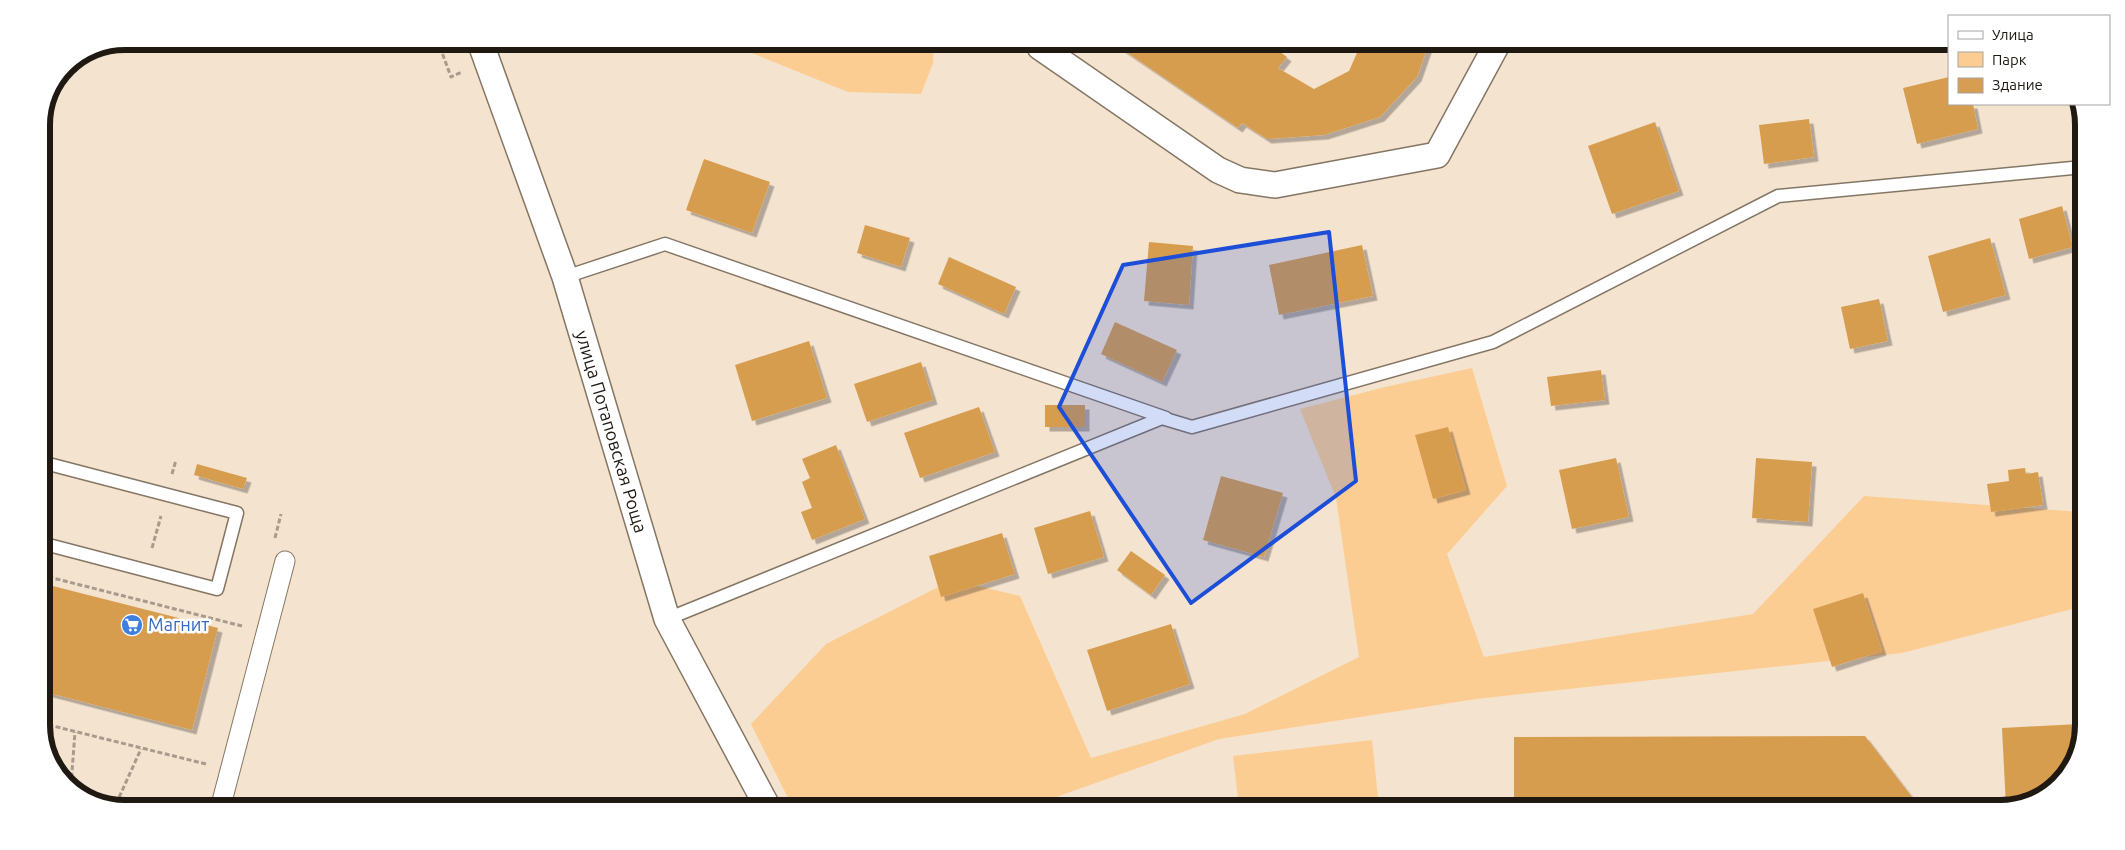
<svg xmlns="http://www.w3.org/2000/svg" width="2125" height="850" viewBox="0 0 2125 850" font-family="Ubuntu,sans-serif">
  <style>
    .green { fill: #fccd93 }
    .building { fill: #d79d50; filter: url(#shadow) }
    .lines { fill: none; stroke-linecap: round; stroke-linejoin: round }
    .service-casing { stroke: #857664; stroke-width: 15 }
    .pedestrian-casing { stroke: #857664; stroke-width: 21 }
    .minor-casing { stroke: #857664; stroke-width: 28 }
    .path { stroke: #a89b8c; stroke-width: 3; stroke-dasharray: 5 2.5; stroke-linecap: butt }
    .service { stroke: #fff; stroke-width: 12 }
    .pedestrian { stroke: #fff; stroke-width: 19 }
    .minor { stroke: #fff; stroke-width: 25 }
    .marked { fill: #1d4ed8; fill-opacity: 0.2; stroke: #1d4ed8; stroke-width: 4; stroke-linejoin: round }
    .labels { text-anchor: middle; stroke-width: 5; stroke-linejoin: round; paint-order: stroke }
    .street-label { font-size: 18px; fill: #1f1912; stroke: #fff }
    .shop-label { font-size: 18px; fill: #366cbe; stroke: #fff; text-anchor: start }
    .rim { fill: none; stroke: #1f1912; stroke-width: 6 }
  </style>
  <defs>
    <filter id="shadow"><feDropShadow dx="4.5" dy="4.5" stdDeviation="0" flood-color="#0004"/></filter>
  </defs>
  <rect width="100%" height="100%" fill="#f4e3cf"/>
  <g class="green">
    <polygon points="737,47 934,47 933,63 921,94 848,92"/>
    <polygon points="1472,368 1507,486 1447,554 1484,657 1753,614 1864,496 2081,512 2080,607 1902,653 1476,699 1219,739 1031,806 792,806 751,724 826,644 952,580 1020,596 1091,758 1245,714 1359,657 1336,498 1300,409 1385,387"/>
    <polygon points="1372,740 1379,807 1239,807 1233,756"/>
  </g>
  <g class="building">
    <polygon points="1272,46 1287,57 1278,68 1314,89 1349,71 1360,46 1428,46 1417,77 1380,117 1324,135 1267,139 1242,123 1238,128 1119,47"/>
    <polygon points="1949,77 1949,104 1973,104 1978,129 1917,144 1903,88"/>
    <polygon points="1809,119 1814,157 1764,164 1759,125"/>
    <polygon points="1655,122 1679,191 1612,214 1588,146"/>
    <polygon points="704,159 770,182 752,233 686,210"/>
    <polygon points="2062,206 2073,247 2029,259 2019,219"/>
    <polygon points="865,225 910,238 901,267 857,253"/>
    <polygon points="1990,238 2006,295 1943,312 1928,256"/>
    <polygon points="1149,242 1193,246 1189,305 1144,301"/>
    <polygon points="1362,245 1373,296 1279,315 1269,265"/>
    <polygon points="949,257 1016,287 1004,314 938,284"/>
    <polygon points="1879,299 1888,341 1850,349 1841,307"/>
    <polygon points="1115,322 1177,350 1162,382 1101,354"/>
    <polygon points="809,341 827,398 752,421 735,365"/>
    <polygon points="921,362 933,400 867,422 854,384"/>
    <polygon points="1601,370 1605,400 1551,406 1547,377"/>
    <rect x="1045" y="405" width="40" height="22"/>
    <polygon points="979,407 995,452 920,478 904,433"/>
    <polygon points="1448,427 1466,490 1433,499 1415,435"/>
    <polygon points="836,445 865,519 812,540 801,512 812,508 802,482 810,478 802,459"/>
    <polygon points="1616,458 1629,517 1572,529 1559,470"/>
    <polygon points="1756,458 1812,462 1808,522 1752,518"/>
    <polygon points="197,464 247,478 243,489 194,475"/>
    <polygon points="2025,468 2026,474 2038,472 2043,505 1991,512 1987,484 2009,481 2008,470"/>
    <polygon points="1221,476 1283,493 1264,557 1203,540"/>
    <polygon points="1090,511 1104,557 1048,574 1034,528"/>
    <polygon points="1002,533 1015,574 941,597 929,556"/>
    <polygon points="1131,551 1165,575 1151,595 1117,570"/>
    <polygon points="41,583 218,628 192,730 41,691"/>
    <polygon points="1863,593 1882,651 1832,667 1813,609"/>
    <polygon points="1171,624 1190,684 1107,711 1087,650"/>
    <polygon points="2079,724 2079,752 2047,794 2006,807 2002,728"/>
    <polygon points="1865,736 1921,809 1514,808 1514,737"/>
  </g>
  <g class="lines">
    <g class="service-casing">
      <g id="service">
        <polyline points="565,277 665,244 1166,418"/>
        <polyline points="41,462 237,513 217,589 41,543"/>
        <polyline points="667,619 1162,418 1192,427 1493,342 1778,196 2083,167"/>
      </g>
    </g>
    <g class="pedestrian-casing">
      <polyline id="pedestrian" points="221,805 285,561"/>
    </g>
    <g class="minor-casing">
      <g id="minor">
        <path id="s1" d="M482 47 565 277 667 619 767 806"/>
        <polyline points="1040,47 1218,170 1240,180 1275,185 1437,155 1496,46"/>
      </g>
    </g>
    <g class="path">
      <polyline points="440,47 451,77 462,72"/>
      <polyline points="172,474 176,460"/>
      <polyline points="275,538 281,514"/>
      <polyline points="152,548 161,516"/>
      <polyline points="41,575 242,626"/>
      <polyline points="41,723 206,764"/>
      <polyline points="71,785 75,732"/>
      <polyline points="116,804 141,749"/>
    </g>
    <use href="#service" class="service"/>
    <use href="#pedestrian" class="pedestrian"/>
    <use href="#minor" class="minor"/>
  </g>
  <path class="marked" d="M1329 232 1356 481 1191 603 1059 407 1123 265Z"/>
  <defs>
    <g id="supermarket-disc" transform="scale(1.125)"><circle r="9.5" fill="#3f7fe0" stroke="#fff"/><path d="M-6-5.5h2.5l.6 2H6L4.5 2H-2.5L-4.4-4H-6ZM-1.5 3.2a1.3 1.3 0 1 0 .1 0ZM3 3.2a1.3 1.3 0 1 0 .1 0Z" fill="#fff"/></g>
  </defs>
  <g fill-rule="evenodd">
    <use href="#supermarket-disc" x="132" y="625"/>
  </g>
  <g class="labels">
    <g class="street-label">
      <text dy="6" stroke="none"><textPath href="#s1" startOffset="406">улица Потаповская Роща</textPath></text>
    </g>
    <g class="shop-label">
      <text x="148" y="631">Магнит</text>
    </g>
  </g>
  <path d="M0 0H2125V850H0ZM125 50H2000A75 75 0 0 1 2075 125V725A75 75 0 0 1 2000 800H125A75 75 0 0 1 50 725V125A75 75 0 0 1 125 50Z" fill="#fff" fill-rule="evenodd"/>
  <path class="rim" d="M125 50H2000A75 75 0 0 1 2075 125V725A75 75 0 0 1 2000 800H125A75 75 0 0 1 50 725V125A75 75 0 0 1 125 50Z"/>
  <rect x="1948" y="15" width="162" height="90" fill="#ffffff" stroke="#a5a3a0"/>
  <rect x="1958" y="31" width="25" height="8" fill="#ffffff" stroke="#a5a3a0"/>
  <text x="1992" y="40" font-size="15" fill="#1f1912">Улица</text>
  <rect x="1958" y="52" width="25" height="15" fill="#fccd93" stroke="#a5a3a0"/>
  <text x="1992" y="65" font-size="15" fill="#1f1912">Парк</text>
  <rect x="1958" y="78" width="25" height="15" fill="#d79d50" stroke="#a5a3a0"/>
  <text x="1992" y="90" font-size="15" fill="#1f1912">Здание</text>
</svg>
